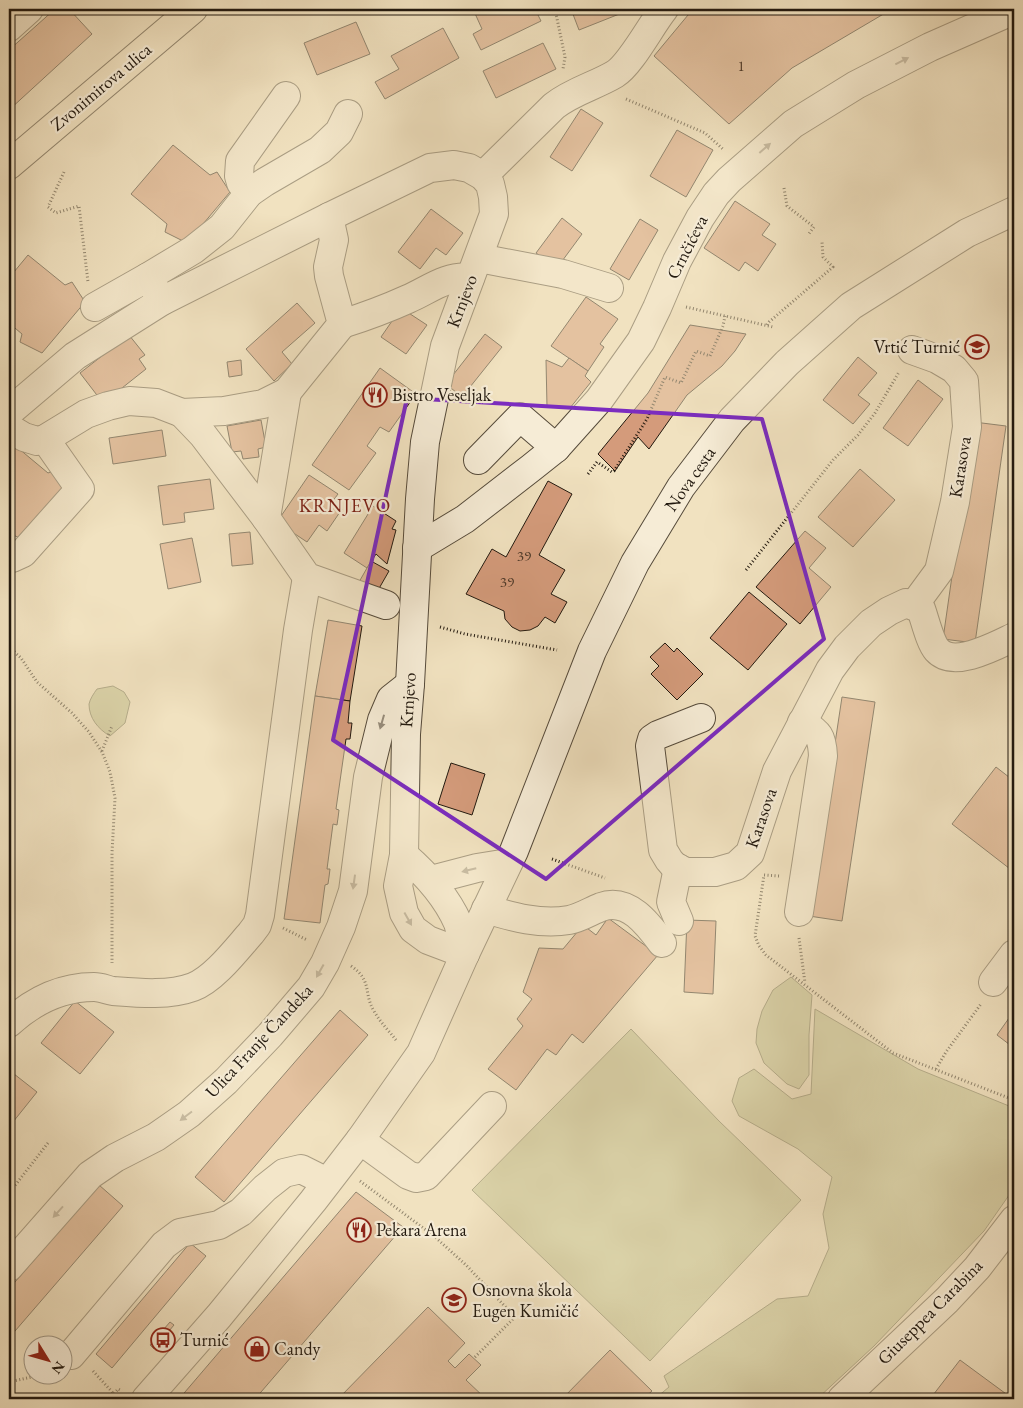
<svg xmlns="http://www.w3.org/2000/svg" width="1023" height="1408" viewBox="0 0 1023 1408" font-family="'EB Garamond',serif">
  <style>
    .green { fill: #c0c28e; stroke: #716e4e }
    .building { fill: #d49b7b; stroke: #22190f }
    .lines { fill: none; stroke-linecap: round; stroke-linejoin: round }
    .minor-casing { stroke: #564b3b; stroke-width: 30 }
    .major-casing { stroke: #22190f; stroke-width: 30 }
    .path { stroke: #22190f; stroke-width: 3; stroke-dasharray: 1 2.5; stroke-linecap: butt }
    .minor { stroke: #f6ecd6; stroke-width: 28 }
    .major { stroke: #f1e2c0; stroke-width: 28 }
    .oneway { fill: #978d7c }
    .marked { fill: none; stroke: #7b2cbf; stroke-width: 4; stroke-linejoin: round }
    .labels { text-anchor: middle; stroke-width: 4.5; stroke-linejoin: round; paint-order: stroke }
    .number-label { font-size: 15px; fill: #4e3a2a }
    .street-label { font-size: 18px; fill: #22190f; stroke: #f6ecd6 }
    .poi-label { font-size: 18px; fill: #22190f; stroke: #f6ecd6; text-anchor: start }
    .neighbourhood-label { font-size: 19px; letter-spacing: 1px; fill: #7a1f14; stroke: #f6ecd6 }
  </style>
  <rect width="100%" height="100%" fill="#f1e2c0"/>
  <filter id="stains"><feTurbulence type="fractalNoise" baseFrequency=".004" numOctaves="4"/><feColorMatrix values="0 0 0 0 .2 0 0 0 0 .09 0 0 0 0 .02 0 0 0 .5 -.17"/></filter>
  <radialGradient id="worn" r=".72"><stop offset=".6" stop-color="#630" stop-opacity="0"/><stop offset="1" stop-color="#630" stop-opacity=".3"/></radialGradient>
  <g class="green">
    <path d="M113 686 124 692 130 702 125 723 110 736C98 729 89 718 89 704 90 699 94 693 97 689Z"/>
    <polygon points="791,977 812,995 809,1035 809,1075 799,1089 787,1084 764,1063 756,1043 757,1029 762,1011 773,990"/>
    <polygon points="815,1009 918,1069 1014,1108 1014,1188 984,1231 874,1346 817,1399 660,1399 657,1397 669,1387 664,1376 777,1299 808,1296 829,1248 823,1214 832,1177 798,1149 739,1116 732,1101 739,1078 754,1069 792,1099 811,1094"/>
    <polygon points="631,1029 719,1121 801,1200 650,1361 472,1190"/>
  </g>
  <g class="building">
    <polygon points="55,9 69,9 92,34 9,110 9,50"/>
    <polygon points="473,9 535,9 541,21 481,50 473,34 482,29"/>
    <polygon points="571,9 632,9 579,30"/>
    <polygon points="693,9 892,9 792,68 729,124 654,56"/>
    <polygon points="356,22 370,54 317,75 304,43"/>
    <polygon points="443,28 459,58 385,99 375,82 399,69 391,56"/>
    <polygon points="543,43 556,69 496,98 483,71"/>
    <polygon points="581,109 603,123 572,171 550,157"/>
    <polygon points="677,130 713,150 686,197 650,176"/>
    <polygon points="173,145 210,175 217,172 230,192 187,243 165,232 167,224 131,194"/>
    <polygon points="735,201 770,224 762,235 776,244 758,271 745,262 739,271 704,248"/>
    <polygon points="431,209 463,233 446,255 436,248 420,269 398,252"/>
    <polygon points="562,218 582,234 557,268 536,253"/>
    <polygon points="640,219 658,230 629,280 610,269"/>
    <polygon points="28,255 65,285 72,282 85,302 42,353 20,342 22,334 9,323 9,278"/>
    <polygon points="586,297 618,319 600,344 604,347 588,371 551,346"/>
    <polygon points="297,303 315,323 282,352 292,364 274,381 246,349"/>
    <polygon points="401,308 427,325 406,354 381,337"/>
    <polygon points="690,325 746,334 735,351 722,366 687,395 649,449 638,437 615,471 598,454 648,393"/>
    <polygon points="485,334 502,347 462,397 446,384"/>
    <polygon points="129,335 145,355 139,359 146,369 103,403 80,373"/>
    <polygon points="858,357 877,373 858,395 870,404 853,424 823,400"/>
    <polygon points="569,358 588,371 585,376 591,382 570,408 547,407 546,360 562,367"/>
    <polygon points="241,360 242,375 229,377 227,362"/>
    <polygon points="380,368 416,394 389,432 380,427 367,446 376,453 349,490 312,465"/>
    <polygon points="918,380 943,399 908,446 883,428"/>
    <polygon points="261,420 266,447 258,449 259,457 243,459 241,451 232,452 227,426"/>
    <polygon points="974,422 1006,426 975,643 943,639"/>
    <polygon points="162,430 166,456 113,464 109,438"/>
    <polygon points="12,443 48,473 55,470 69,490 26,541 9,533 9,447"/>
    <polygon points="860,469 895,500 853,547 818,517"/>
    <polygon points="309,475 338,494 332,502 342,509 327,531 319,525 307,542 277,522"/>
    <polygon points="210,479 214,509 184,513 185,522 163,525 158,486"/>
    <polygon points="548,481 572,494 539,555 565,570 551,594 567,602 555,623 545,617 538,626 530,630 520,631 512,627 505,619 504,611 466,594 492,549 506,557"/>
    <polygon points="373,506 396,521 392,529 396,530 387,564 376,554 367,568 344,553"/>
    <polygon points="805,531 826,548 809,568 831,587 800,624 756,587"/>
    <polygon points="250,532 253,564 232,566 229,534"/>
    <polygon points="192,538 201,582 168,589 160,544"/>
    <polygon points="371,561 389,571 377,592 359,582"/>
    <polygon points="749,592 787,624 748,670 710,638"/>
    <polygon points="328,620 362,626 350,701 315,696"/>
    <polygon points="665,643 674,652 677,648 703,674 677,700 651,674 659,666 650,657"/>
    <polygon points="315,696 350,701 348,723 352,723 350,739 346,739 336,809 339,810 338,818 337,825 333,824 327,869 330,869 329,877 328,884 325,885 320,923 284,919"/>
    <polygon points="842,697 875,702 842,921 809,916"/>
    <polygon points="451,763 485,774 472,815 438,804"/>
    <polygon points="996,767 1014,781 1014,872 952,824"/>
    <polygon points="608,918 658,955 583,1043 572,1034 556,1055 547,1049 516,1090 488,1069 523,1026 517,1019 532,999 523,992 539,948 563,949 583,925 596,935"/>
    <polygon points="687,920 716,921 713,994 684,992"/>
    <polygon points="75,1001 114,1032 80,1074 41,1043"/>
    <polygon points="340,1010 368,1035 224,1202 195,1177"/>
    <polygon points="1014,1011 1014,1048 997,1035"/>
    <polygon points="9,1070 37,1092 9,1127"/>
    <polygon points="99,1185 123,1206 9,1338 9,1289"/>
    <polygon points="356,1192 403,1227 255,1399 179,1399"/>
    <polygon points="190,1243 206,1256 112,1368 96,1354"/>
    <polygon points="428,1307 465,1343 448,1361 455,1368 469,1354 481,1365 466,1380 486,1399 338,1399"/>
    <polygon points="170,1322 174,1325 154,1349 150,1345"/>
    <polygon points="610,1350 652,1391 643,1399 562,1399"/>
    <polygon points="960,1360 1013,1399 930,1399"/>
  </g>
  <g class="lines">
    <g class="minor-casing">
      <g id="minor">
        <polyline points="9,27 29,9"/>
        <path d="M483 176 554 106C573 91 595 86 615 74 631 64 651 25 664 9"/>
        <polyline points="249,193 241,183 239,176 240,161 286,96"/>
        <polyline points="479,258 563,274 609,288"/>
        <polyline points="162,301 148,277 193,250 222,227 249,193 265,182 320,150 339,132 348,114"/>
        <polyline points="95,307 148,277"/>
        <path d="M342 324C364 317 386 309 408 299 429 290 446 275 470 278"/>
        <polyline points="912,350 937,359 954,369 964,381 967,427 955,502 939,571 914,605"/>
        <polyline points="9,412 75,356 162,301 329,217 430,168 454,165 469,168 483,176 490,184 493,197 494,214 445,346 425,442 420,499 410,684 406,734 404,855 398,886 404,913 413,929 428,940 465,954"/>
        <polyline points="182,413 203,435 266,518 307,577 386,605"/>
        <polyline points="9,428 24,437 37,441 45,439 86,414 108,406 129,401 156,403 182,413 224,411 263,404 287,392 342,324 329,276 328,267 334,240 329,217"/>
        <polyline points="478,460 520,417 556,448"/>
        <polyline points="266,518 287,392"/>
        <polyline points="417,548 465,519 531,468 556,448 599,400 641,341 657,308 677,261 700,218 716,194 729,180 793,124 856,85 930,47 1014,10"/>
        <polyline points="9,556 12,558 23,553 80,489 45,439"/>
        <path d="M701 718 658 735 652 739 650 746 663 850 669 860 675 867 686 872H715L736 866 750 853 777 771 830 670 847 647 871 623 889 611 906 603 921 609C925 620 930 642 937 650 954 669 997 645 1014 637"/>
        <path d="M404 855C426 874 446 896 458 923 461 932 462 944 465 954"/>
        <polyline points="678,868 671,902 679,921"/>
        <polyline points="431,880 477,868 508,863"/>
        <path d="M486 909C512 917 541 925 569 920 580 918 591 911 601 907 628 897 648 924 662 943"/>
        <path d="M799 912 823 756C822 736 819 733 802 722"/>
        <polyline points="993,982 1014,954"/>
        <path d="M9 1023C33 1001 62 987 94 987 101 987 107 990 113 991 138 993 169 996 193 987 214 979 236 950 251 933L257 925 260 915 298 630 307 577"/>
        <polyline points="360,1140 408,1175 416,1178 426,1176 492,1106"/>
        <polyline points="9,1267 90,1175 115,1158 156,1137 189,1114 226,1081 270,1035 311,987 325,963 341,927 353,891 368,777 382,720 391,699 410,684"/>
        <polyline points="71,1355 164,1245 180,1233 219,1225 241,1212 265,1188 284,1173 301,1169 327,1182"/>
        <polyline points="146,1399 219,1316 313,1201 360,1140 421,1053 465,954 514,851 592,651 635,563 681,487 732,420 787,363 851,306 967,233 1014,211"/>
        <polyline points="842,1399 947,1300 977,1268 1014,1220"/>
      </g>
    </g>
    <g class="major-casing">
      <polyline id="major" points="9,165 193,9"/>
    </g>
    <g class="path">
      <polyline points="555,9 565,57 563,69"/>
      <polyline points="626,99 705,133 724,150"/>
      <polyline points="64,172 48,207 56,213 79,206 88,282"/>
      <polyline points="784,188 787,206 814,227 808,235"/>
      <polyline points="686,307 773,327"/>
      <polyline points="767,325 769,322 833,267 823,257 822,242"/>
      <polyline points="588,474 597,462 612,472 614,471 647,419 665,377 681,383 696,351 710,356 723,326 725,316"/>
      <polyline points="746,570 833,460 858,435 875,413 899,372"/>
      <polyline points="440,627 465,634 557,650"/>
      <polyline points="9,647 21,658 37,682 72,713 89,732 102,752 110,772 115,798 112,853 112,963"/>
      <polyline points="102,751 112,726"/>
      <polyline points="552,859 605,878"/>
      <polyline points="779,876 764,875 755,936 759,946 766,955 893,1053 1014,1100"/>
      <polyline points="283,928 307,940"/>
      <polyline points="799,938 805,983"/>
      <path d="M351 966C373 981 363 993 374 1011 380 1022 389 1031 396 1040"/>
      <polyline points="936,1069 946,1052 981,1004"/>
      <polyline points="360,1181 434,1236 466,1265 515,1317 474,1358"/>
      <polyline points="13,1188 48,1143"/>
      <polyline points="93,1371 114,1394 118,1389 122,1391"/>
      <polyline points="9,1382 36,1376"/>
    </g>
    <use href="#minor" class="minor"/>
    <use href="#major" class="major"/>
  </g>
  <defs><path id="oneway-solid" d="M-6-.8H1V-3.2L6.5 0L1 3.2V.8H-6Z" transform="scale(1.25)"/></defs>
  <g class="oneway">
    <use href="#oneway-solid" transform="translate(902 61) rotate(-27)"/>
    <use href="#oneway-solid" transform="translate(765 148) rotate(-41)"/>
    <use href="#oneway-solid" transform="translate(382 722) rotate(106)"/>
    <use href="#oneway-solid" transform="translate(469 870) rotate(166)"/>
    <use href="#oneway-solid" transform="translate(354 882) rotate(98)"/>
    <use href="#oneway-solid" transform="translate(408 919) rotate(61)"/>
    <use href="#oneway-solid" transform="translate(320 971) rotate(119)"/>
    <use href="#oneway-solid" transform="translate(186 1116) rotate(143)"/>
    <use href="#oneway-solid" transform="translate(58 1212) rotate(132)"/>
  </g>
  <path d="M0 0H1023V1408H0ZM407 398 762 419 824 639 546 879 333 740Z" fill="#f1e2c0" fill-opacity=".55" fill-rule="evenodd"/>
  <path class="marked" d="M407 398 762 419 824 639 546 879 333 740Z"/>
  <defs>
    <g id="school-ring" transform="scale(1.25)"><circle r="9.5" fill="#f6ecd6" stroke="#8f2418" stroke-width="1.5"/><path d="M0-5L7-2L0 1L-7-2ZM-4 1L0 2.5L4 1V4Q0 6-4 4Z" fill="#8f2418"/></g>
    <g id="restaurant-ring" transform="scale(1.25)"><circle r="9.5" fill="#f6ecd6" stroke="#8f2418" stroke-width="1.5"/><path d="M-5-6h1v4h1v-4h1v4h1v-4h1v5L-1.5 .5V6h-2V.5L-5-1ZM5-6V6H3V1.5H1.5Q1.5-4 5-6Z" fill="#8f2418"/></g>
    <g id="bus-ring" transform="scale(1.25)"><circle r="9.5" fill="#f6ecd6" stroke="#8f2418" stroke-width="1.5"/><path d="M-5-6H5V4H4V6H2V4H-2V6H-4V4H-5ZM-3.5-4V0h7V-4ZM-3.5 1.2v1.5H-2V1.2ZM2 1.2v1.5H3.5V1.2Z" fill="#8f2418"/></g>
    <g id="shop-ring" transform="scale(1.25)"><circle r="9.5" fill="#f6ecd6" stroke="#8f2418" stroke-width="1.5"/><path d="M-5-2.5h2.3a2.7 3.5 0 0 1 5.4 0H5L5.5 6h-11ZM-1.5-2.5h3a1.5 2.3 0 0 0-3 0Z" fill="#8f2418"/></g>
  </defs>
  <g fill-rule="evenodd">
    <use href="#school-ring" x="977" y="347"/>
    <use href="#restaurant-ring" x="375" y="395"/>
    <use href="#restaurant-ring" x="359" y="1230"/>
    <use href="#school-ring" x="454" y="1300"/>
    <use href="#bus-ring" x="163" y="1340"/>
    <use href="#shop-ring" x="257" y="1349"/>
  </g>
  <g class="labels">
    <g class="number-label">
      <text x="741" y="71">1</text>
      <text x="524" y="561">39</text>
      <text x="507" y="587">39</text>
    </g>
    <g class="street-label">
      <text transform="translate(101 87) rotate(-40)" y="6">Zvonimirova ulica</text>
      <text transform="translate(687 247) rotate(-63)" y="6">Crnčićeva</text>
      <text transform="translate(462 301) rotate(-69)" y="6">Krnjevo</text>
      <text transform="translate(960 467) rotate(-81)" y="6">Karasova</text>
      <text transform="translate(690 479) rotate(-55)" y="6">Nova cesta</text>
      <text transform="translate(408 700) rotate(-86)" y="6">Krnjevo</text>
      <text transform="translate(761 818) rotate(-71)" y="6">Karasova</text>
      <text transform="translate(259 1041) rotate(-47)" y="6">Ulica Franje Čandeka</text>
      <text transform="translate(930 1312) rotate(-45)" y="6">Giuseppea Carabina</text>
    </g>
    <g class="poi-label">
      <text x="960" y="353" text-anchor="end">Vrtić Turnić</text>
      <text x="392" y="401">Bistro Veseljak</text>
      <text x="376" y="1236">Pekara Arena</text>
      <text x="472" y="1296">Osnovna škola<tspan x="472" dy="21">Eugen Kumičić</tspan></text>
      <text x="180" y="1346">Turnić</text>
      <text x="274" y="1355">Candy</text>
    </g>
    <g class="neighbourhood-label">
      <text x="345" y="512">KRNJEVO</text>
    </g>
  </g>
  <rect width="1023" height="1408" fill="none" stroke="#f1e2c0" stroke-width="30"/>
  <rect x="10" y="10" width="1003" height="1388" fill="none" stroke="#22190f" stroke-width="2.5"/>
  <rect x="15" y="15" width="993" height="1378" fill="none" stroke="#22190f"/>
  <g transform="translate(48 1360) rotate(127)"><circle r="24" fill="#f6ecd6" stroke="#a19886"/>
  <path d="M0-4L9 19L0 12L-9 19Z" fill="#8f2418"/>
  <text y="-8" font-size="14" font-weight="bold" text-anchor="middle" fill="#22190f">N</text>
  </g>
  <rect width="100%" height="100%" filter="url(#stains)"/>
  <rect width="100%" height="100%" fill="url(#worn)"/>
</svg>
